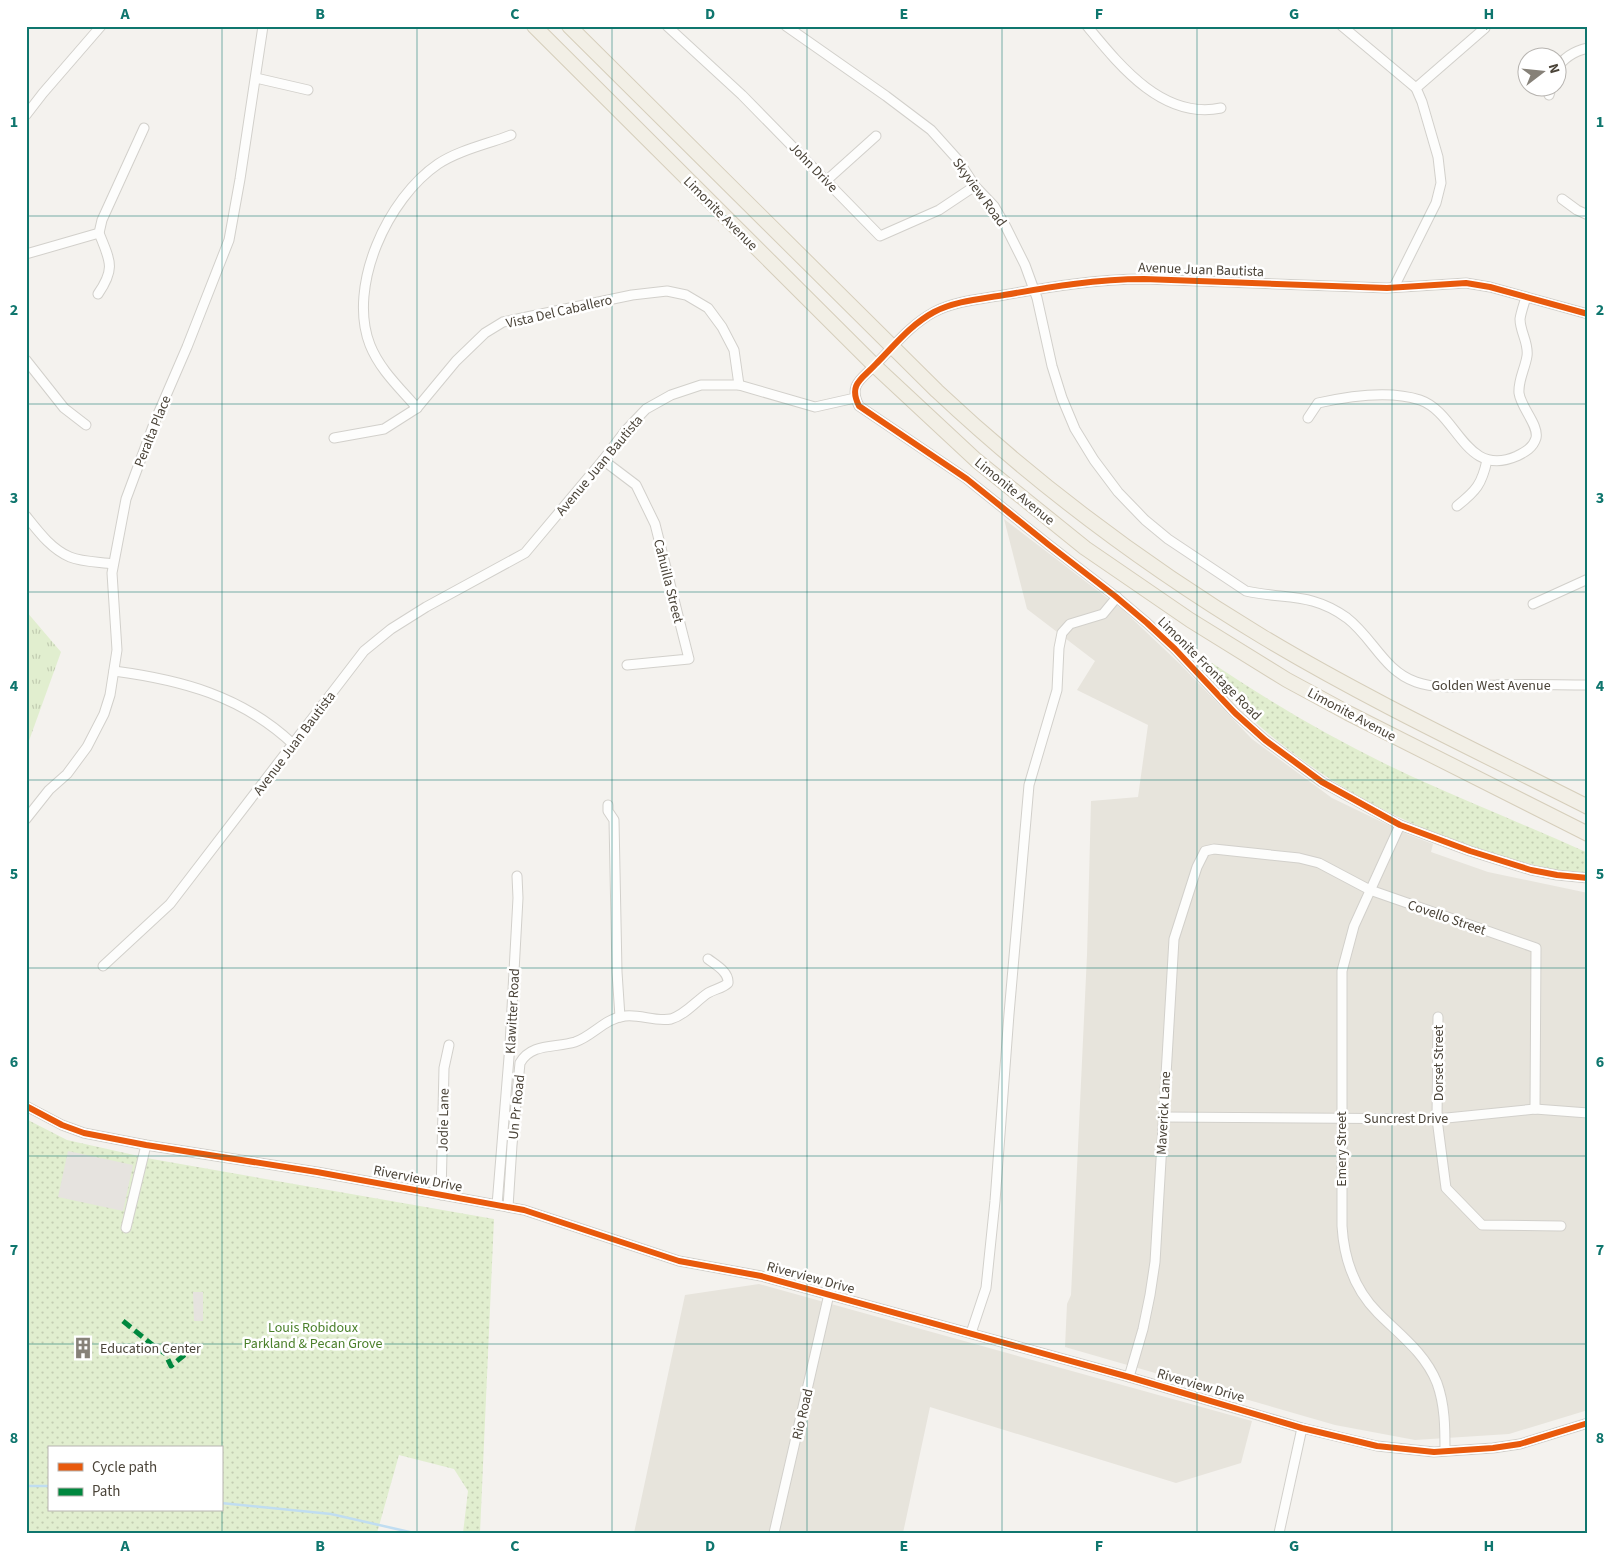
<svg xmlns="http://www.w3.org/2000/svg" width="1614" height="1559" viewBox="0 0 1614 1559" font-family="'Source Sans 3',sans-serif">
  <style>
    .residential { fill: #e7e4dc }
    .grass { fill: url(#grass-tufts) }
    .park { fill: url(#park-dots); fill-rule: evenodd }
    .parking { fill: #e6e3df }
    .lines { fill: none; stroke-linecap: round; stroke-linejoin: round }
    .stream { stroke: #c0ddf1; stroke-width: 2.5 }
    .minor-casing { stroke: #d2d0cb; stroke-width: 11 }
    .primary-casing { stroke: #d6cebb; stroke-width: 16 }
    .minor { stroke: #fdfdfc; stroke-width: 9 }
    .primary { stroke: #f2efe6; stroke-width: 14 }
    .quiet { stroke: #00873e; stroke-width: 5; stroke-dasharray: 10 5; stroke-linecap: butt }
    .cycleway-casing { stroke: #fff; stroke-width: 9 }
    .cycleway { stroke: #e8590c; stroke-width: 6 }
    .grid { fill: none; stroke: #0f766e; stroke-width: 1; stroke-opacity: 0.55 }
    .labels { text-anchor: middle; stroke-width: 5; stroke-linejoin: round; paint-order: stroke }
    .street-label { font-size: 14px; fill: #4b4439; stroke: #fff }
    .park-label { font-size: 14px; fill: #4a7f2a; stroke: #fff }
    .poi-label { font-size: 14px; fill: #4b4439; stroke: #fff; text-anchor: start }
    .neatline { fill: none; stroke: #0f766e; stroke-width: 2 }
    .grid-label { font-size: 16px; text-anchor: middle; font-weight: bold; fill: #0f766e }
  </style>
  <defs>
    <pattern id="grass-tufts" width="24" height="20" patternUnits="userSpaceOnUse" patternTransform="scale(1.25)"><rect width="24" height="20" fill="#e1eecf"/><path d="M3 7l-1-3M5 7V3M7 7l1-3M15 17l-1-3M17 17v-4M19 17l1-3" fill="none" stroke="#c3cdb2"/></pattern>
    <pattern id="park-dots" width="8" height="8" patternUnits="userSpaceOnUse" patternTransform="scale(1.25)"><rect width="8" height="8" fill="#e1eecf"/><path d="M2 2h.1M6 6h.1" fill="none" stroke="#c3cdb2" stroke-width="1.8" stroke-linecap="round"/></pattern>
  </defs>
  <rect width="100%" height="100%" fill="#f4f2ee"/>
  <g class="residential">
    <polygon points="1004,519 1123,610 1180,664 1252,739 1332,798 1409,835 1433,844 1431,852 1488,872 1588,893 1588,1410 1509,1434 1415,1440 1335,1425 1065,1347 1067,1304 1071,1295 1087,955 1091,801 1138,797 1148,725 1077,690 1095,661 1027,609"/>
    <polygon points="759,1284 1252,1421 1241,1463 1176,1483 930,1407 903,1533 634,1533 685,1295"/>
  </g>
  <polygon class="grass" points="26,611 61,652 26,749"/>
  <g class="park">
    <path d="M1212 663C1276 706 1343 745 1413 777 1471 803 1530 827 1588 853V876C1480 858 1376 817 1289 750 1257 726 1230 699 1203 669Z"/>
    <path d="M26 1119 67 1140 152 1159 494 1219 480 1533H463L468 1491 454 1469 399 1455 377 1533H26ZM49 1448H221V1510H49Z"/>
  </g>
  <g class="parking">
    <polygon points="68,1151 133,1165 123,1211 58,1197"/>
    <polygon points="193,1292 203,1292 203,1321 194,1321"/>
  </g>
  <g class="lines">
    <g class="stream">
      <polyline points="26,1486 49,1486"/>
      <polyline points="221,1503 331,1514 414,1533"/>
    </g>
    <g class="minor-casing">
      <g id="minor">
        <polyline points="667,26 742,95 880,236 939,210 975,186"/>
        <path d="M786 26 886 96 931 130 958 160 975 186 994 206 1006 227 1025 265 1037 298 1052 366 1062 398 1075 429 1094 460 1118 492 1145 520 1168 539 1246 591C1286 600 1311 592 1347 618 1373 638 1384 671 1416 682 1441 691 1471 685 1496 685 1527 684 1557 685 1588 685"/>
        <path d="M1087 26C1120 66 1163 120 1221 108"/>
        <polyline points="1342,26 1416,88"/>
        <path d="M1556 70C1563 58 1574 51 1588 48"/>
        <polyline points="256,78 308,90"/>
        <polyline points="1549,95 1551,88"/>
        <polyline points="26,115 43,93 101,26"/>
        <polyline points="827,180 876,136"/>
        <polyline points="1562,199 1577,210 1588,215"/>
        <polyline points="26,254 99,233 102,220 144,128"/>
        <polyline points="1394,287 1436,203 1441,183 1438,157 1422,102 1416,88 1485,28"/>
        <path d="M98 294C116 268 110 261 99 233"/>
        <path d="M1588 314 1490 287 1466 283 1387 288 1144 279C1097 279 1050 287 1004 295 981 299 955 301 934 312 910 325 894 346 875 365 862 379 848 384 859 406L967 479 1049 545 1115 596 1147 623 1175 649 1235 713 1265 740 1322 782 1400 825 1470 851 1531 870 1557 875 1588 878"/>
        <polyline points="26,360 64,408 86,425"/>
        <path d="M417 408C400 388 380 370 370 345 347 286 388 198 438 164 459 150 488 144 511 135"/>
        <path d="M1308 418 1318 403C1349 396 1390 390 1420 400 1458 413 1465 479 1517 456 1525 452 1533 448 1536 438 1539 425 1521 408 1519 393 1518 380 1525 369 1527 356 1529 343 1520 332 1520 319 1521 312 1524 304 1526 297"/>
        <polyline points="334,438 384,429 417,408 456,361 485,333 503,322 632,295 667,291 686,295 708,308 722,327 734,350 739,385"/>
        <polyline points="603,460 636,485 655,524 689,659 627,665"/>
        <path d="M1457 506C1476 491 1482 484 1487 460"/>
        <path d="M26 516C38 531 51 549 70 557 82 562 100 562 113 564"/>
        <polyline points="1533,604 1588,579"/>
        <path d="M114 671C182 680 242 696 293 744"/>
        <polyline points="608,805 608,811 614,820 617,972 620,1017"/>
        <polyline points="26,819 49,790 67,774 87,747 104,714 110,695 117,650 112,573 126,499 155,421 187,347 229,240 240,179 263,26"/>
        <path d="M1400 825 1354 926 1342 971V1226C1344 1259 1354 1289 1378 1313 1400 1335 1425 1353 1437 1383 1445 1405 1445 1428 1445 1451"/>
        <polyline points="103,966 170,904 364,651 391,629 426,607 525,553 603,460 626,430 646,409 671,395 701,385 739,385 815,407 855,398"/>
        <polyline points="1438,1017 1437,1119 1446,1188 1482,1225 1561,1226"/>
        <polyline points="26,1106 62,1125 84,1133 146,1145 317,1172 524,1210 679,1261 761,1276 1129,1377 1302,1428 1377,1446 1434,1452 1493,1448 1520,1444 1588,1423"/>
        <polyline points="1163,1117 1437,1119 1535,1109 1588,1113"/>
        <polyline points="441,1195 444,1068 449,1045"/>
        <polyline points="497,1205 510,1045 518,898 517,876"/>
        <path d="M508 1207 512 1145 520 1063C531 1043 555 1048 575 1042 593 1036 605 1018 625 1016 640 1014 655 1022 671 1019 685 1015 696 1001 708 993 715 989 723 988 728 983 729 972 716 965 708 959"/>
        <polyline points="126,1228 146,1145"/>
        <polyline points="971,1333 986,1288 995,1201 1009,1014 1029,785 1057,690 1059,648 1062,633 1070,624 1103,614 1117,597"/>
        <polyline points="1129,1377 1143,1329 1150,1295 1155,1262 1174,939 1197,867 1205,851 1214,849 1299,858 1319,863 1370,890 1536,948 1535,1109"/>
        <polyline points="774,1533 829,1294"/>
        <polyline points="1279,1533 1302,1428"/>
      </g>
    </g>
    <g class="primary-casing">
      <g id="primary">
        <polyline points="534,26 875,366 976,460 1085,548 1190,620 1287,680 1348,713 1588,834"/>
        <path d="M569 26 937 391C1036 484 1147 567 1263 637 1368 700 1479 752 1588 807"/>
      </g>
    </g>
    <use href="#minor" class="minor"/>
    <use href="#primary" class="primary"/>
    <g class="quiet">
      <polyline points="1485,28 1487,26"/>
      <polyline points="123,1321 160,1351 165,1353 171,1366 194,1347"/>
    </g>
    <g class="cycleway-casing">
      <g id="cycleway">
        <path d="M1588 314 1490 287 1466 283 1387 288 1144 279C1097 279 1050 287 1004 295 981 299 955 301 934 312 910 325 894 346 875 365 862 379 848 384 859 406L967 479 1049 545 1115 596 1147 623 1175 649 1235 713 1265 740 1322 782 1400 825 1470 851 1531 870 1557 875 1588 878"/>
        <polyline points="26,1106 62,1125 84,1133 146,1145 317,1172 524,1210 679,1261 761,1276 1129,1377 1302,1428 1377,1446 1434,1452 1493,1448 1520,1444 1588,1423"/>
      </g>
    </g>
    <use href="#cycleway" class="cycleway"/>
  </g>
  <path class="grid" d="M222 26V1533M417 26V1533M612 26V1533M807 26V1533M1002 26V1533M1197 26V1533M1392 26V1533M26 216H1588M26 404H1588M26 592H1588M26 780H1588M26 968H1588M26 1156H1588M26 1344H1588"/>
  <defs>
    <g id="building-bare" transform="scale(1.725)"><path d="M-4-6H4V6H1V3H-1V6H-4ZM-2.5-4.3h1.7v1.8h-1.7ZM.8-4.3h1.7v1.8H.8ZM-2.5-1h1.7V.8h-1.7ZM.8-1h1.7V.8H.8Z" fill="#868178" stroke="#fff" stroke-width="2.5" paint-order="stroke"/></g>
  </defs>
  <g fill-rule="evenodd">
    <use href="#building-bare" x="83" y="1348"/>
  </g>
  <g class="labels">
    <g class="street-label">
      <text transform="translate(814 167) rotate(46)" y="5">John Drive</text>
      <text transform="translate(980 192) rotate(54)" y="5">Skyview Road</text>
      <text transform="translate(721 213) rotate(45)" y="5">Limonite Avenue</text>
      <text transform="translate(1201 269) rotate(2)" y="5">Avenue Juan Bautista</text>
      <text transform="translate(559 311) rotate(-13)" y="5">Vista Del Caballero</text>
      <text transform="translate(152 431) rotate(-68)" y="5">Peralta Place</text>
      <text transform="translate(599 465) rotate(-50)" y="5">Avenue Juan Bautista</text>
      <text transform="translate(1015 491) rotate(39)" y="5">Limonite Avenue</text>
      <text transform="translate(669 581) rotate(76)" y="5">Cahuilla Street</text>
      <text transform="translate(1210 668) rotate(45)" y="5">Limonite Frontage Road</text>
      <text x="1491" y="690">Golden West Avenue</text>
      <text transform="translate(1352 714) rotate(28)" y="5">Limonite Avenue</text>
      <text transform="translate(294 743) rotate(-53)" y="5">Avenue Juan Bautista</text>
      <text transform="translate(1447 917) rotate(19)" y="5">Covello Street</text>
      <text transform="translate(512 1011) rotate(-87)" y="5">Klawitter Road</text>
      <text transform="translate(1438 1063) rotate(-90)" y="5">Dorset Street</text>
      <text transform="translate(516 1107) rotate(-84)" y="5">Un Pr Road</text>
      <text transform="translate(1163 1113) rotate(-87)" y="5">Maverick Lane</text>
      <text x="1406" y="1123">Suncrest Drive</text>
      <text transform="translate(443 1120) rotate(-89)" y="5">Jodie Lane</text>
      <text transform="translate(1341 1149) rotate(-90)" y="5">Emery Street</text>
      <text transform="translate(418 1178) rotate(11)" y="5">Riverview Drive</text>
      <text transform="translate(811 1277) rotate(15)" y="5">Riverview Drive</text>
      <text transform="translate(1201 1385) rotate(16)" y="5">Riverview Drive</text>
      <text transform="translate(802 1414) rotate(-77)" y="5">Rio Road</text>
    </g>
    <g class="park-label">
      <text x="313" y="1332">Louis Robidoux<tspan x="313" dy="16">Parkland &amp; Pecan Grove</tspan></text>
    </g>
    <g class="poi-label">
      <text x="100" y="1353">Education Center</text>
    </g>
  </g>
  <rect width="1614" height="1559" fill="none" stroke="#ffffff" stroke-width="55"/>
  <rect x="48" y="1446" width="175" height="65" fill="#ffffff" stroke="#b7b4b0"/>
  <rect x="58" y="1463" width="25" height="8" fill="#e8590c" stroke="#b7b4b0"/>
  <text x="92" y="1472" font-size="15" fill="#4b4439">Cycle path</text>
  <rect x="58" y="1488" width="25" height="8" fill="#00873e" stroke="#b7b4b0"/>
  <text x="92" y="1496" font-size="15" fill="#4b4439">Path</text>
  <g transform="translate(1542 72) rotate(74)"><circle r="24" fill="#ffffff" stroke="#b7b4b0"/>
  <path d="M0-4L9 19L0 12L-9 19Z" fill="#868178"/>
  <text y="-8" font-size="14" font-weight="bold" text-anchor="middle" fill="#4b4439">N</text>
  </g>
  <rect x="28" y="28" width="1558" height="1504" class="neatline"/>
  <g class="grid-label">
    <text x="125" y="19">A</text>
    <text x="320" y="19">B</text>
    <text x="515" y="19">C</text>
    <text x="710" y="19">D</text>
    <text x="904" y="19">E</text>
    <text x="1099" y="19">F</text>
    <text x="1294" y="19">G</text>
    <text x="1489" y="19">H</text>
    <text x="14" y="127">1</text>
    <text x="1600" y="127">1</text>
    <text x="14" y="315">2</text>
    <text x="1600" y="315">2</text>
    <text x="14" y="503">3</text>
    <text x="1600" y="503">3</text>
    <text x="14" y="691">4</text>
    <text x="1600" y="691">4</text>
    <text x="14" y="879">5</text>
    <text x="1600" y="879">5</text>
    <text x="14" y="1067">6</text>
    <text x="1600" y="1067">6</text>
    <text x="14" y="1255">7</text>
    <text x="1600" y="1255">7</text>
    <text x="14" y="1443">8</text>
    <text x="1600" y="1443">8</text>
    <text x="125" y="1551">A</text>
    <text x="320" y="1551">B</text>
    <text x="515" y="1551">C</text>
    <text x="710" y="1551">D</text>
    <text x="904" y="1551">E</text>
    <text x="1099" y="1551">F</text>
    <text x="1294" y="1551">G</text>
    <text x="1489" y="1551">H</text>
  </g>
</svg>
